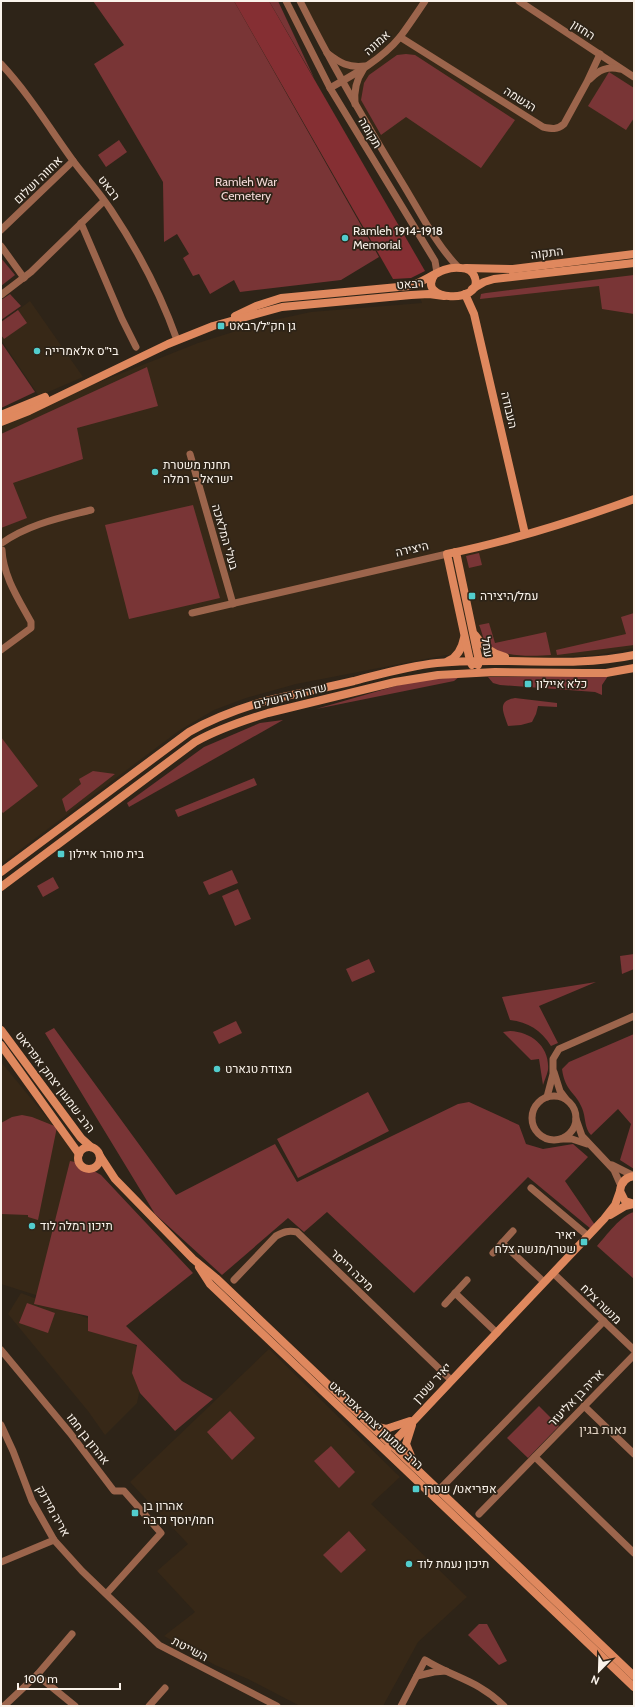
<svg xmlns="http://www.w3.org/2000/svg" width="635" height="1707" viewBox="0 0 635 1707" font-family="Cabin,Heebo,sans-serif">
  <style>
    .built { fill: #372817 }
    .green { fill: #793536 }
    .forest { fill: #852f33 }
    .lines { fill: none; stroke-linecap: round; stroke-linejoin: round }
    .street { stroke: #9c654c; stroke-width: 7 }
    .secondary { stroke: #df885e; stroke-width: 8 }
    .poi-dot { fill: #52cdcd; stroke: #2e2418; stroke-width: 1.5 }
    .labels { text-anchor: middle; stroke-width: 3.5; stroke-linejoin: round; paint-order: stroke }
    .street-label { font-size: 12px; fill: #faf3eb; stroke: #2e2418 }
    .park-label { font-size: 12px; fill: #f3d9d7; stroke: #2e2418 }
    .poi-label { font-size: 12px; fill: #faf3eb; stroke: #2e2418; text-anchor: start }
    .neighbourhood-label { font-size: 13px; fill: #e1d3c4; stroke: #2e2418 }
  </style>
  <rect width="100%" height="100%" fill="#2e2418"/>
  <g class="built">
    <polygon points="302,1 634,1 634,648 596,655 511,659 446,655 296,684 246,698 214,710 180,730 1,864 1,421 198,343 265,322 311,312 422,303 413,281 454,261 378,140"/>
    <polygon points="30,301 83,377 39,396 1,340 1,323"/>
    <polygon points="1,1062 76,1153 76,1164 42,1297 1,1284"/>
    <polygon points="21,1293 106,1325 147,1354 137,1403 105,1435 88,1411 8,1314"/>
    <polygon points="269,1349 400,1477 371,1504 467,1597 418,1642 383,1706 300,1706 248,1679 215,1665 164,1636 195,1612 157,1571 188,1544 130,1482"/>
  </g>
  <g class="green">
    <polygon points="93,1 234,1 379,257 341,280 240,292 234,280 210,294 199,274 193,276 183,258 189,254 177,234 164,242 163,182 94,64 124,45"/>
    <polygon points="269,1 278,1 314,78"/>
    <polygon points="406,54 415,55 515,120 481,168 406,117 381,135 361,100 364,83 369,75 397,55"/>
    <polygon points="609,72 634,88 634,118 626,130 588,106"/>
    <polygon points="119,140 127,152 106,167 98,155"/>
    <polygon points="1,258 15,275 1,286"/>
    <polygon points="634,275 634,314 602,309 599,286 480,299 481,294 486,293"/>
    <polygon points="10,294 21,306 1,320 1,300"/>
    <polygon points="18,310 27,323 4,339 1,335 1,322"/>
    <polygon points="1,342 35,392 1,408"/>
    <polygon points="147,367 158,406 77,428 83,459 13,483 27,518 1,528 1,434"/>
    <polygon points="193,505 220,598 129,619 105,525"/>
    <polygon points="479,553 482,565 469,568 466,556"/>
    <polygon points="634,613 634,645 557,655 556,650 626,634 621,617"/>
    <path d="M489 623 495 643 546 632 551 655C533 656 495 659 484 639 482 635 481 629 479 625Z"/>
    <polygon points="608,676 602,685 602,695 595,692 500,685 493,683 488,677"/>
    <polygon points="459,677 454,681 316,709 399,685 424,680"/>
    <path d="M515 698 557 703V707L538 706 536 714 532 722 521 725 508 726C504 713 496 701 515 698Z"/>
    <polygon points="283,720 129,807 127,803 204,747 260,723"/>
    <polygon points="1,737 38,786 3,813 1,811"/>
    <polygon points="93,771 115,774 66,812 62,799 81,784 79,779"/>
    <polygon points="254,778 257,785 178,817 175,810"/>
    <polygon points="232,870 238,883 209,895 203,882"/>
    <polygon points="53,877 59,888 43,897 37,886"/>
    <polygon points="238,889 251,919 235,926 222,896"/>
    <polygon points="634,954 634,969 622,974 620,956"/>
    <polygon points="369,959 375,972 352,982 346,969"/>
    <path d="M596 982 539 1006 558 1043 551 1046C541 1030 528 1022 510 1020L502 997Z"/>
    <polygon points="236,1021 242,1033 219,1044 213,1032"/>
    <polygon points="54,1028 176,1195 275,1144 297,1182 458,1104 469,1102 519,1125 526,1144 543,1149 573,1144 588,1157 565,1181 595,1225 591,1229 528,1177 414,1293 327,1212 304,1232 288,1218 222,1275 155,1214 45,1033"/>
    <path d="M510 1031C532 1032 550 1047 548 1070 547 1075 544 1081 543 1085L539 1059 531 1060 503 1032Z"/>
    <path d="M634 1034V1169L620 1160 631 1124 618 1109 591 1135C584 1128 586 1117 582 1108 576 1092 565 1092 562 1069L569 1062Z"/>
    <polygon points="368,1092 389,1131 298,1178 277,1139"/>
    <polygon points="22,1115 32,1117 57,1127 38,1220 28,1217 28,1215 1,1214 1,1123 12,1117"/>
    <polygon points="70,1161 75,1162 83,1170 94,1171 101,1175 193,1273 126,1326 182,1381 213,1399 175,1431 140,1393 132,1373 137,1345 88,1331 88,1316 34,1304"/>
    <path d="M634 1212V1279L597 1246C606 1236 621 1215 634 1212Z"/>
    <polygon points="27,1303 55,1313 48,1333 19,1323"/>
    <polygon points="539,1406 559,1426 528,1458 507,1438"/>
    <polygon points="230,1411 255,1438 232,1460 207,1432"/>
    <polygon points="331,1446 355,1472 339,1488 314,1461"/>
    <polygon points="349,1531 366,1550 341,1573 323,1555"/>
    <polygon points="479,1624 487,1624 507,1661 499,1665 468,1635"/>
  </g>
  <polygon class="forest" points="234,1 269,1 425,271 411,278 393,279"/>
  <g class="lines">
    <g class="street">
      <polyline points="286,1 330,88 435,261 437,273"/>
      <path d="M300 1C331 63 365 122 401 181 419 210 434 242 458 267"/>
      <polyline points="519,1 634,77"/>
      <path d="M400 37 543 127C552 129 557 130 564 124L587 82 600 54"/>
      <path d="M327 53C340 63 348 68 365 66"/>
      <path d="M1 64C29 94 50 129 74 162 86 178 100 193 111 210 137 249 161 295 177 340"/>
      <path d="M590 79C599 70 607 66 620 69"/>
      <path d="M330 88C355 74 382 59 400 37 409 25 417 13 425 1"/>
      <path d="M355 104C354 92 356 80 363 70"/>
      <polyline points="81,223 122,319 136,347"/>
      <polyline points="1,230 73,161"/>
      <polyline points="1,246 24,278"/>
      <polyline points="1,295 31,272 104,201"/>
      <polyline points="190,454 233,604"/>
      <path d="M2 543C29 524 60 518 91 510"/>
      <polyline points="192,613 447,554"/>
      <path d="M1 650 31 628V622C19 600 3 576 2 550"/>
      <polyline points="554,1072 560,1091 566,1099"/>
      <circle cx="554" cy="1118" r="22"/>
      <polyline points="547,1097 553,1074 553,1059 559,1049 634,1016"/>
      <polyline points="576,1119 582,1136 614,1170 621,1186"/>
      <polyline points="562,1139 572,1139 587,1144"/>
      <polyline points="612,1165 634,1176"/>
      <polyline points="531,1188 588,1236"/>
      <polyline points="502,1243 544,1282"/>
      <polyline points="493,1253 513,1231"/>
      <polyline points="553,1273 634,1350"/>
      <path d="M234 1280 276 1236C284 1232 288 1230 297 1232L451 1380"/>
      <polyline points="455,1293 497,1333"/>
      <polyline points="445,1304 467,1280"/>
      <polyline points="1,1350 70,1433 114,1491 124,1491 161,1533 107,1593"/>
      <polyline points="584,1406 634,1454"/>
      <polyline points="1,1425 13,1451 32,1501 54,1540 82,1571 159,1645 277,1706"/>
      <polyline points="535,1457 634,1553"/>
      <polyline points="439,1490 604,1321"/>
      <polyline points="479,1514 634,1355"/>
      <polyline points="1,1562 54,1540"/>
      <polyline points="37,1675 75,1706"/>
      <polyline points="417,1676 434,1672 446,1671"/>
      <polyline points="4,1706 37,1675 72,1634"/>
      <polyline points="149,1706 165,1688"/>
      <path d="M401 1706 425 1660C454 1678 478 1680 504 1706"/>
    </g>
    <g class="secondary">
      <polyline points="466,268 513,269 634,254"/>
      <polyline points="472,289 484,282 494,279 634,263"/>
      <polyline points="465,294 474,314 525,534"/>
      <path d="M235 316 256 306 281 298 409 286C427 282 441 265 461 268 467 268 473 271 475 278 484 304 414 302 435 274"/>
      <polyline points="1,415 45,397"/>
      <polyline points="1,422 29,411 168,344 213,326 282,307 411,295 429,294 444,296"/>
      <polyline points="456,552 479,661 478,665"/>
      <path d="M475 635C483 647 492 654 505 657"/>
      <path d="M448 661C458 657 462 648 464 638"/>
      <path d="M472 665 470 661 447 554C510 541 574 521 634 499"/>
      <path d="M1 872 189 732C213 718 238 709 265 701 294 694 324 688 354 681 381 674 408 666 437 663 502 656 569 669 634 655"/>
      <path d="M1 887 195 742C218 729 242 721 268 713L395 682 438 675 495 672 584 673H606L634 668"/>
      <polyline points="1,1030 81,1138 91,1147"/>
      <polyline points="1,1045 79,1154"/>
      <circle cx="89" cy="1158" r="11"/>
      <polyline points="100,1156 115,1179 193,1259 216,1278 634,1676"/>
      <path d="M634 1176C626 1177 621 1182 620 1191L625 1201 634 1204"/>
      <polyline points="610,1215 625,1206 633,1204"/>
      <polyline points="199,1267 210,1284 634,1687"/>
      <polyline points="412,1425 406,1444 413,1461"/>
      <polyline points="374,1426 386,1429 410,1421"/>
      <polyline points="388,1448 604,1219 615,1205 620,1191"/>
    </g>
  </g>
  <g class="poi-dot">
    <circle cx="345" cy="238" r="4"/>
    <rect x="217" y="322" width="8" height="8" rx="2"/>
    <circle cx="37" cy="351" r="4"/>
    <circle cx="155" cy="472" r="4"/>
    <rect x="468" y="592" width="8" height="8" rx="2"/>
    <rect x="524" y="680" width="8" height="8" rx="2"/>
    <rect x="57" y="850" width="8" height="8" rx="2"/>
    <circle cx="217" cy="1069" r="4"/>
    <circle cx="32" cy="1226" r="4"/>
    <rect x="580" y="1238" width="8" height="8" rx="2"/>
    <rect x="412" y="1485" width="8" height="8" rx="2"/>
    <rect x="131" y="1509" width="8" height="8" rx="2"/>
    <circle cx="409" cy="1564" r="4"/>
  </g>
  <g class="labels">
    <g class="street-label">
      <text transform="translate(583 30) rotate(33)" y="4">החזון</text>
      <text transform="translate(377 43) rotate(-42)" y="4">אמונה</text>
      <text transform="translate(520 99) rotate(32)" y="4">הגשמה</text>
      <text transform="translate(370 133) rotate(59)" y="4">תקומה</text>
      <text transform="translate(38 180) rotate(-44)" y="4">אחווה ושלום</text>
      <text transform="translate(109 188) rotate(53)" y="4">רבאט</text>
      <text transform="translate(547 253) rotate(-7)" y="4">התקוה</text>
      <text transform="translate(410 284) rotate(-4)" y="4">רבאט</text>
      <text transform="translate(509 410) rotate(77)" y="4">העבודה</text>
      <text transform="translate(225 537) rotate(74)" y="4">בעלי המלאכה</text>
      <text transform="translate(412 549) rotate(-13)" y="4">היצירה</text>
      <text transform="translate(487 647) rotate(81)" y="4">עמל</text>
      <text transform="translate(290 696) rotate(-14)" y="4">שדרות ירושלים</text>
      <text transform="translate(55 1082) rotate(53)" y="4">הרב שמעון יצחק אפריאט</text>
      <text transform="translate(352 1270) rotate(44)" y="4">מיכה רייסר</text>
      <text transform="translate(601 1304) rotate(44)" y="4">מנשה צלח</text>
      <text transform="translate(432 1383) rotate(-47)" y="4">יאיר שטרן</text>
      <text transform="translate(576 1398) rotate(-46)" y="4">אריה בן אליעזר</text>
      <text transform="translate(376 1425) rotate(43)" y="4">הרב שמעון יצחק אפריאט</text>
      <text transform="translate(88 1439) rotate(52)" y="4">אהרון בן חמו</text>
      <text transform="translate(53 1511) rotate(61)" y="4">אריה מידנק</text>
      <text transform="translate(190 1649) rotate(28)" y="4">השייטת</text>
    </g>
    <g class="park-label">
      <text x="246" y="186">Ramleh War<tspan x="246" dy="14">Cemetery</tspan></text>
    </g>
    <g class="poi-label">
      <text x="353" y="235">Ramleh 1914-1918<tspan x="353" dy="14">Memorial</tspan></text>
      <text x="229" y="330">גן חק״ל/רבאט</text>
      <text x="45" y="355">בי"ס אלאמרייה</text>
      <text x="163" y="469">תחנת משטרת<tspan x="163" dy="14">ישראל - רמלה</tspan></text>
      <text x="480" y="600">עמל/היצירה</text>
      <text x="536" y="688">כלא איילון</text>
      <text x="69" y="858">בית סוהר איילון</text>
      <text x="225" y="1073">מצודת טגארט</text>
      <text x="40" y="1230">תיכון רמלה לוד</text>
      <text x="576" y="1239" text-anchor="end">יאיר<tspan x="576" dy="14">שטרן/מנשה צלח</tspan></text>
      <text x="424" y="1493">אפריאט/ שטרן</text>
      <text x="143" y="1510">אהרון בן<tspan x="143" dy="14">חמו/יוסף נדבה</tspan></text>
      <text x="417" y="1568">תיכון נעמת לוד</text>
    </g>
    <g class="neighbourhood-label">
      <text x="603" y="1434">נאות בגין</text>
    </g>
  </g>
  <rect width="635" height="1707" fill="none" stroke="#faf3eb" stroke-width="4"/>
  <g transform="translate(599 1671) rotate(203)" stroke="#2e2418" stroke-width="3" paint-order="stroke">
  <path d="M0-3L7 15L0 10L-7 15Z" fill="#faf3eb"/>
  <text y="-6" font-size="11" font-weight="bold" text-anchor="middle" fill="#faf3eb">N</text>
  </g>
  <path d="M18 1683v6h102v-6" fill="none" stroke="#faf3eb" stroke-width="2"/>
  <text x="24" y="1683" font-size="12" fill="#faf3eb" stroke="#2e2418" stroke-width="3" paint-order="stroke">100 m</text>
</svg>
